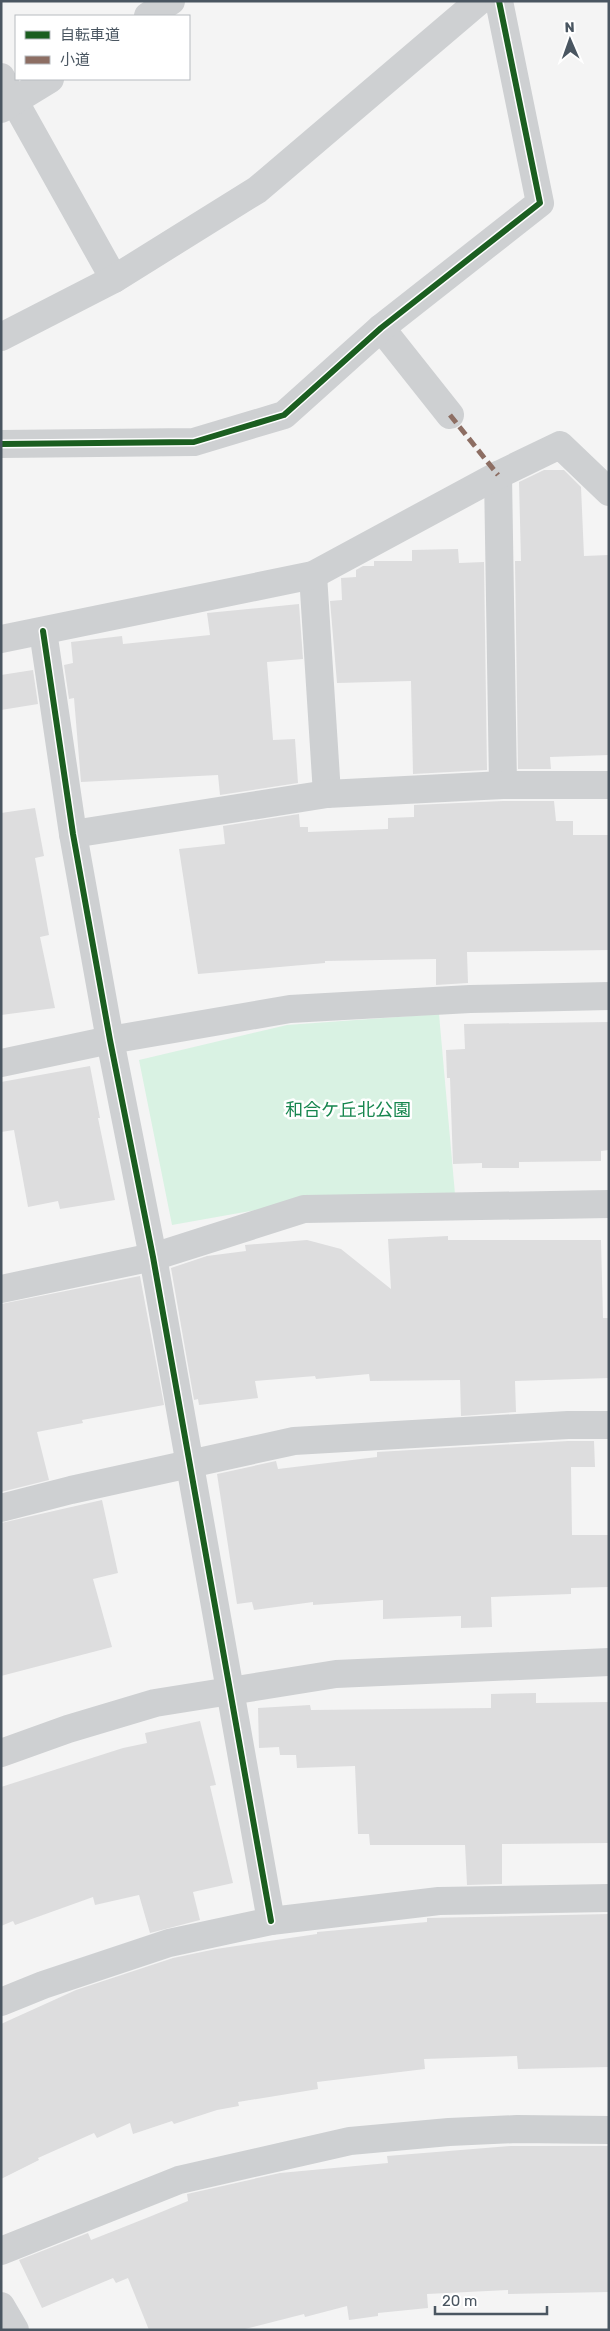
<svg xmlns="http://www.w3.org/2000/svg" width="610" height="2331" viewBox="0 0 610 2331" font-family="Rubik,'Noto Sans JP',sans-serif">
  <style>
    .green { fill: #d9f2e3 }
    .building { fill: #ddddde }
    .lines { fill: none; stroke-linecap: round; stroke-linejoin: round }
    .minor { stroke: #ced0d2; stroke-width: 28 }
    .quiet { stroke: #8d6e63; stroke-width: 5; stroke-dasharray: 10 5; stroke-linecap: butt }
    .cycleway-casing { stroke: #fff; stroke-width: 9 }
    .cycleway { stroke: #1b5e20; stroke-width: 6 }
    .labels { text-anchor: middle; stroke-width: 5; stroke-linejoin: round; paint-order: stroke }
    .park-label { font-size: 18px; fill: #17864f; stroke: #fff }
  </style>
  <rect width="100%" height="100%" fill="#f4f4f4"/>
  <polygon class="green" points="439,1014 455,1194 301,1202 172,1225 139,1060 287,1025"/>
  <g class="building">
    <polygon points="544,470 564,470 581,487 584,556 609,555 609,755 550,757 551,769 518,769 515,561 521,561 519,482"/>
    <polygon points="458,549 459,563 484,562 487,770 413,774 411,681 337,683 330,601 342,600 341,578 356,577 356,570 363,566 374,566 374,561 412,561 412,550"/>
    <polygon points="299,604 303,659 267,662 273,740 295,739 298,783 220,795 218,775 81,782 74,698 69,699 64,665 73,663 71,642 122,636 123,644 210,635 207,613"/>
    <polygon points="33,670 38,704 1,710 1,675"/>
    <polygon points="503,801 554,801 556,821 573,821 573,835 609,835 609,950 467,952 468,983 436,985 436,959 325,961 325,963 198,974 179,849 225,844 223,826 299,814 300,827 308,827 308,832 388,829 388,818 414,817 414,805"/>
    <polygon points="35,808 44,856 35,858 49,935 40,937 55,1008 1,1015 1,813"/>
    <polygon points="609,1022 609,1150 601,1151 601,1161 519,1162 519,1168 482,1168 482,1163 453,1164 450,1078 447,1078 446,1050 465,1049 464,1024"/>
    <polygon points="90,1066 100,1118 98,1118 115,1200 60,1209 58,1201 28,1207 14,1130 1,1132 1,1082"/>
    <polygon points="448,1236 448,1240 601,1240 603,1318 608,1318 609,1378 515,1381 516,1412 461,1416 460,1380 370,1381 369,1374 316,1379 315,1376 255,1381 258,1398 199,1405 198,1399 194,1400 171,1268 207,1256 246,1251 245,1245 307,1240 341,1249 391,1289 388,1239"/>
    <polygon points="140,1276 164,1405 82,1420 83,1423 37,1432 49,1480 1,1492 1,1304"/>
    <polygon points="568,1441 594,1441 595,1467 571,1467 572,1535 609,1535 609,1587 571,1588 571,1594 491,1597 492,1627 461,1628 461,1616 383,1619 383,1600 313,1605 313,1602 254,1610 252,1602 237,1604 217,1474 276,1461 278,1469 377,1457 377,1452"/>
    <polygon points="102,1500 118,1573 93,1579 112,1647 1,1676 1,1523"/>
    <polygon points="536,1693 536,1703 609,1702 609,1843 502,1844 502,1884 467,1885 465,1845 370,1845 369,1834 358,1834 355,1766 297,1768 296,1755 280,1755 279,1747 259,1748 258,1708 310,1705 311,1710 491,1708 491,1694"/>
    <polygon points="200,1721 216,1785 210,1786 233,1883 193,1892 200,1920 150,1933 139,1895 95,1905 93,1897 15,1925 13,1921 1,1926 1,1787 123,1748 147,1743 145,1733"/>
    <polygon points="609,1914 609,2067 518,2069 517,2056 424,2059 425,2069 317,2082 318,2089 238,2102 239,2106 217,2110 174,2124 172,2121 133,2134 130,2123 97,2138 94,2133 38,2158 39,2160 1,2179 1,2024 76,1990 173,1958 216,1949 317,1934 317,1932 427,1922 427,1918"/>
    <polygon points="510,2146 609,2146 609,2292 508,2294 508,2290 427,2294 428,2308 378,2313 378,2316 349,2320 347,2306 305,2317 304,2314 241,2330 149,2330 128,2278 116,2283 113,2278 42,2308 19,2260 88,2233 91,2240 149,2217 188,2201 187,2194 280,2173 388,2163 387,2156"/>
  </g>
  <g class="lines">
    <g class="minor">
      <polyline points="148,16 171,1"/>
      <polyline points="1,77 114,279"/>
      <polyline points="1,109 50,79"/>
      <polyline points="381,328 450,415"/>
      <polyline points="1,337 114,279 257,190 479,1"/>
      <polyline points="1,444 194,442 284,415 381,328 540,203 499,1"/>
      <polyline points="498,475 503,785"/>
      <polyline points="313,575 327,794"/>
      <polyline points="43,631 73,834 110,1040 153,1257 271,1921"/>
      <polyline points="1,639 313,575 498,475 560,445 609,492"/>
      <polyline points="73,834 327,794 503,785 609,785"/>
      <polyline points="1,1063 110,1040 290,1009 470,999 609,996"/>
      <polyline points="1,1289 153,1257 304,1209 609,1204"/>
      <polyline points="1,1508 71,1490 294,1441 568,1425 609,1425"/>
      <polyline points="1,1753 68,1729 155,1703 336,1674 609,1662"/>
      <polyline points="1,2002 43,1985 169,1943 271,1921 439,1901 609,1898"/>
      <polyline points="1,2251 179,2180 350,2141 449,2132 517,2129 609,2130"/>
      <polyline points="1,2306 15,2330"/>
    </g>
    <polyline class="quiet" points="450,415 498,475"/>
    <g class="cycleway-casing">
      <g id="cycleway">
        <polyline points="1,444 194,442 284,415 381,328 540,203 499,1"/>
        <polyline points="43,631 73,834 110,1040 153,1257 271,1921"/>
      </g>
    </g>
    <use href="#cycleway" class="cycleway"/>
  </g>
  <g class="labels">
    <g class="park-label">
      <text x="348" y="1116">和合ケ丘北公園</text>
    </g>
  </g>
  <rect width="610" height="2331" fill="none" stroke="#4a5661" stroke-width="5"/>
  <rect x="15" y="15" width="175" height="65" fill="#ffffff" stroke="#b7bbc0"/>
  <rect x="25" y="31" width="25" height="8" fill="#1b5e20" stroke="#b7bbc0"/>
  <text x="60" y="40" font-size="15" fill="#4a5661">自転車道</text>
  <rect x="25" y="56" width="25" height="8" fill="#8d6e63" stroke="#b7bbc0"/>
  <text x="60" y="65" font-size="15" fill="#4a5661">小道</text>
  <g transform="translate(570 40) rotate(358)" stroke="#ffffff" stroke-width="4" paint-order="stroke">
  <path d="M0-4L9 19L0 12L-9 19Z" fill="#4a5661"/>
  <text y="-8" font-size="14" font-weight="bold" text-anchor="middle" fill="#4a5661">N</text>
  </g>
  <path d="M435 2306v8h112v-8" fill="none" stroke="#4a5661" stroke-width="2.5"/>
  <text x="442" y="2306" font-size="15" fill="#4a5661" stroke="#ffffff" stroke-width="4" paint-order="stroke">20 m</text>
</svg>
